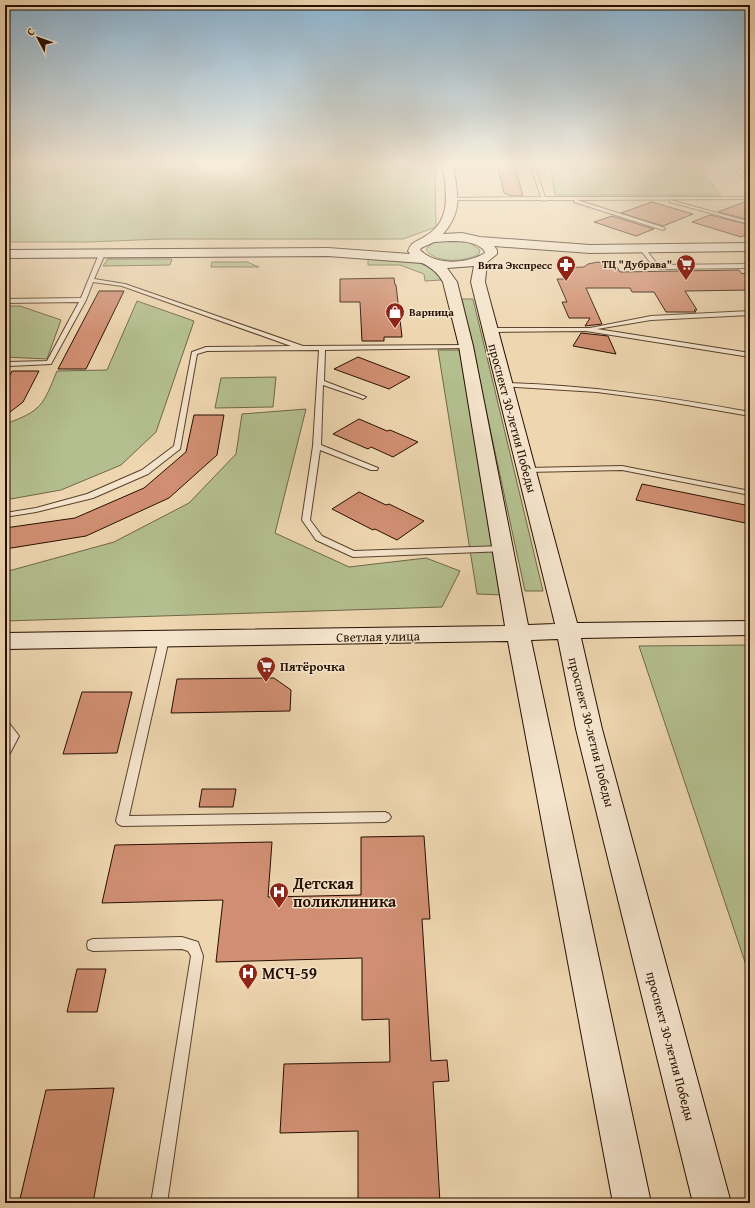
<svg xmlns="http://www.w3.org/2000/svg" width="755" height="1208" viewBox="0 0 755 1208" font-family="'Gentium Book Plus',serif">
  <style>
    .green { fill: #b4bf8f; stroke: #6e6748 }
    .building { fill: #d18f73; stroke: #270f00 }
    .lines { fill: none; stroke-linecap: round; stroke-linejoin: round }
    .lane-casing { stroke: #59412c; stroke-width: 2 }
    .secondary-casing { stroke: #270f00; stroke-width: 2 }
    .lane { fill: #f4e4cc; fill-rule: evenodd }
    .secondary { fill: #f4e4cc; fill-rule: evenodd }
    .labels { text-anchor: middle; stroke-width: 3; stroke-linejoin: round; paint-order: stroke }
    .far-poi-label { font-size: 11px; font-weight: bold; fill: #270f00; stroke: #f4e4cc; text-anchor: end }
    .street-label { font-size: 13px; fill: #270f00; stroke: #f4e4cc }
    .poi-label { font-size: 13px; font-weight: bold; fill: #270f00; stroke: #f4e4cc; text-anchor: start }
    .near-poi-label { font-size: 16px; font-weight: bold; fill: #270f00; stroke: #f4e4cc; text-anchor: start }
  </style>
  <rect width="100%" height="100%" fill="#eed6b0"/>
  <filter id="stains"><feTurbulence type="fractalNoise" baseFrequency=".005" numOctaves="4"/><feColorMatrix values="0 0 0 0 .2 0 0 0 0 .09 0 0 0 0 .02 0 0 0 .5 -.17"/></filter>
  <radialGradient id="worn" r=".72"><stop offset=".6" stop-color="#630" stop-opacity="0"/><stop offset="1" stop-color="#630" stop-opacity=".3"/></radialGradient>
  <g class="green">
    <polygon points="5,164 435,164 436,227 403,239 163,239 88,242 5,242"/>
    <polygon points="550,164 695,164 721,195 555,195"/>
    <path d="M451 240 470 243 480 250 479 254C466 262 436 264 426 250 430 241 442 241 451 240Z"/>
    <path d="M368 256C388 258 432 258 441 280L425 281 424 274 400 265H368Z"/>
    <polygon points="108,259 172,259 170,265 103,266"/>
    <polygon points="212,262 247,262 259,267 211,267"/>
    <polygon points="462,299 473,299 543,591 525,591"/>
    <path d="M137 301 194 321 156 432 121 465 61 490 5 500V424C42 411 43 405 57 371L107 370Z"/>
    <polygon points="5,306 20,306 61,320 47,359 5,357"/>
    <polygon points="438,350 461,350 505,595 477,594"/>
    <polygon points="276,377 273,407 215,408 221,378"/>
    <polygon points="306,409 275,533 349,567 426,558 460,571 442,607 5,621 5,572 114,542 189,503 236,454 242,414"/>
    <polygon points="750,645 750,977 639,646"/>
  </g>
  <g class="building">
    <polygon points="497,164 514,164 523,196 512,196 504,193"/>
    <polygon points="750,200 750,220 718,212 747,201"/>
    <polygon points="652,202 669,207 693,214 663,226 621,213"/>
    <polygon points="710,215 750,225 750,233 741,237 692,222"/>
    <polygon points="612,216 654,229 636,236 594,222"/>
    <polygon points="598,262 617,267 620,272 739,270 742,274 750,271 750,290 685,291 697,310 694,310 696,312 666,312 654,292 632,292 630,288 586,288 602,324 585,326 590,318 569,318 562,302 567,302 557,279 564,279 559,268 584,267 588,264"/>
    <polygon points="394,278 395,285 396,285 402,337 384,337 384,341 362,341 360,302 340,302 340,279"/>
    <polygon points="99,291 124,291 86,369 58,369"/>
    <polygon points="581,333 608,336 616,354 573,346"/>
    <polygon points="358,357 410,377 389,389 334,369"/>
    <polygon points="12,371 39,371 23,402 5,416 5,385"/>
    <polygon points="194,415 224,415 217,455 169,498 86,536 5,549 5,528 75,518 144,488 186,452"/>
    <polygon points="359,419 387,431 390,430 418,442 393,457 371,447 368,449 333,434"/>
    <polygon points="642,484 750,506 750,524 636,500"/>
    <polygon points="359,492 386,505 389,504 424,521 397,540 375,529 373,530 332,509"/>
    <polygon points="274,678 291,690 290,711 171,713 177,679"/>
    <polygon points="82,692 132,692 117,753 63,754"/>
    <polygon points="202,789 236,789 233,807 199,807"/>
    <polygon points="424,836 430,919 422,919 431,1061 447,1060 449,1081 433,1082 440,1203 358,1203 358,1131 280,1133 284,1064 390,1062 389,1019 362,1020 362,958 216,962 223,900 102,903 115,845 272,842 268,897 361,895 361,837"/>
    <polygon points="77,969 106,969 97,1012 67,1012"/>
    <polygon points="114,1088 93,1203 19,1203 46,1090"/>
  </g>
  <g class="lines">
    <g class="lane-casing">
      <g id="lane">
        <polygon points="530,164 534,164 545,197 750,197 750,199 577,200 665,228 665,229 663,230 574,202 575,200 546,200 544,201 542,200 452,200 450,199 452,198 541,197"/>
        <polygon points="730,164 735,164 750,180 750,183"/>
        <polygon points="670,200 750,222 750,224 670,202"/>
        <polygon points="640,247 644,247 657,264 661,265 750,264 750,268 661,269 653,266 639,248"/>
        <polygon points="102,252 105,254 94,279 125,284 303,346 468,345 469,346 466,348 325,350 324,381 366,397 363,399 361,398 323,385 321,445 378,468 377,470 371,470 320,450 310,520 322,536 354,551 503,546 507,549 506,551 353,557 316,540 302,520 313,446 319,350 207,351 197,354 180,449 148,474 93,498 36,512 5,517 5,513 36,508 87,494 142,470 174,446 192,352 206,347 291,346 122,286 93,282 86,300 51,364 10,366 7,370 5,371 5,364 8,362 47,361 79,302 5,303 5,299 81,298 99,254"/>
        <polygon points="750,311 750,315 651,320 597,329 750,353 750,357 586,331 491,332 488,330 491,328 590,328 651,316"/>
        <path d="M504 383C587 385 668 397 750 412V416L658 400 597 392 502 386 501 385Z"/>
        <polygon points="622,466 750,491 750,495 622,470 527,472 523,470 527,468"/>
        <polygon points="164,636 169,639 129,816 385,812 389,814 391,817 389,820 385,822 122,826 118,824 116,821 159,639"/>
        <polygon points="5,722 9,723 19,736 9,755 5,756 5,743 8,737 5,733"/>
        <polygon points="182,937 198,942 203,956 167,1203 151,1203 191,956 188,951 182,949 93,951 88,949 87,945 88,941 93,939"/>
      </g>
    </g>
    <g class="secondary-casing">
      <path id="secondary" d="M443 164H453C457 193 464 210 443 234L462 233 480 237 590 245 750 243V251L590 253 494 246 497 250V254L487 262 485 282 577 623 750 621V635L581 638 602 729 731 1203H693L576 729 558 639 531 640 651 1203H613L508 641 5 649V633L505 626 459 346 443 282C438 273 431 267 422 263L328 256 5 258V250L328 248 410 254 408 251C411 242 416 242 424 237 453 221 446 192 443 164ZM450 241C462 241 474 241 484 250L485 253C467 264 436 266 420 250L421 248 434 242ZM474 266 471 282 555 624 528 625 473 346 457 282 447 268Z"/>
    </g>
    <use href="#lane" class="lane"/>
    <use href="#secondary" class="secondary"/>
  </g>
  <linearGradient id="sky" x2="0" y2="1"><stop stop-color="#8ab5d4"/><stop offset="0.49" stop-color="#f7eddb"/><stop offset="1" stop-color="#f7eddb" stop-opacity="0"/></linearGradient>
  <rect width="755" height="333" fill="url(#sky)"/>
  <defs>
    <g id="supermarket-pin" transform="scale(1)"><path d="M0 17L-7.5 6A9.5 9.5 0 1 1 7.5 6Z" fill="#8f2418" stroke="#f4e4cc"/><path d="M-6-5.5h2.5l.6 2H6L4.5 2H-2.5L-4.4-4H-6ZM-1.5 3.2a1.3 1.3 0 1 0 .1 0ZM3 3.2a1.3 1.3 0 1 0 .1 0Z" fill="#fff"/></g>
    <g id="pharmacy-pin" transform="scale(1)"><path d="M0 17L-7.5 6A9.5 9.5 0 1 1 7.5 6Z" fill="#8f2418" stroke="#f4e4cc"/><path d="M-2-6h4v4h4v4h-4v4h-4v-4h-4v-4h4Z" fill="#fff"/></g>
    <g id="shop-pin" transform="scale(1)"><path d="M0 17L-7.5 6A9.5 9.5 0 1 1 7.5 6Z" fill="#8f2418" stroke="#f4e4cc"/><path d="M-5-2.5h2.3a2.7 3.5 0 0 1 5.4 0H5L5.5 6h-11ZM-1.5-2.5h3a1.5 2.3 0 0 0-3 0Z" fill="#fff"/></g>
    <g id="hospital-pin" transform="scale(1)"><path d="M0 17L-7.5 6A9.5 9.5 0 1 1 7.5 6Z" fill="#8f2418" stroke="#f4e4cc"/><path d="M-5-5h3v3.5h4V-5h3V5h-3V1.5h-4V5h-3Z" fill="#fff"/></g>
  </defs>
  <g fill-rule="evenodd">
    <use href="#supermarket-pin" x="686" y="264"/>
    <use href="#pharmacy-pin" x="566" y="265"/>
    <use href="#shop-pin" x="395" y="312"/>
    <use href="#supermarket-pin" x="266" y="666"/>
    <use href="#hospital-pin" x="279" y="892"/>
    <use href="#hospital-pin" x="248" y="973"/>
  </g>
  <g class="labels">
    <g class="far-poi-label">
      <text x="672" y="268">ТЦ "Дубрава"</text>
      <text x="552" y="269">Вита Экспресс</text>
      <text x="409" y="316" text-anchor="start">Варница</text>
    </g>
    <g class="street-label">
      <text transform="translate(513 418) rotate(75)" y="5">проспект 30-летия Победы</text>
      <text transform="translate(378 636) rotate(-1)" y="5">Светлая улица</text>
      <text transform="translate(592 732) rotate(76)" y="5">проспект 30-летия Победы</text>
      <text transform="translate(671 1046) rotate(75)" y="5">проспект 30-летия Победы</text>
    </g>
    <g class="poi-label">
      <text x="280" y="671">Пятёрочка</text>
    </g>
    <g class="near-poi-label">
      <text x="293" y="889">Детская<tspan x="293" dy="18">поликлиника</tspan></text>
      <text x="262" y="979">МСЧ-59</text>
    </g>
  </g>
  <rect width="755" height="1208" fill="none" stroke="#eed6b0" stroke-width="20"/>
  <rect x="6" y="6" width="743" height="1196" fill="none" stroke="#270f00" stroke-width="2"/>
  <rect x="10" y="10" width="735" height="1188" fill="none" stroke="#270f00"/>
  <g transform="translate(38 38) rotate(311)" stroke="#f4e4cc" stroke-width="3" paint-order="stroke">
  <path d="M0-3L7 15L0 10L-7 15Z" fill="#270f00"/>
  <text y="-6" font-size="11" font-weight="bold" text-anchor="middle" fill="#270f00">С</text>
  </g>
  <rect width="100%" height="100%" filter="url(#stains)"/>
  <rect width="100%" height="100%" fill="url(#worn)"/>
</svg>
